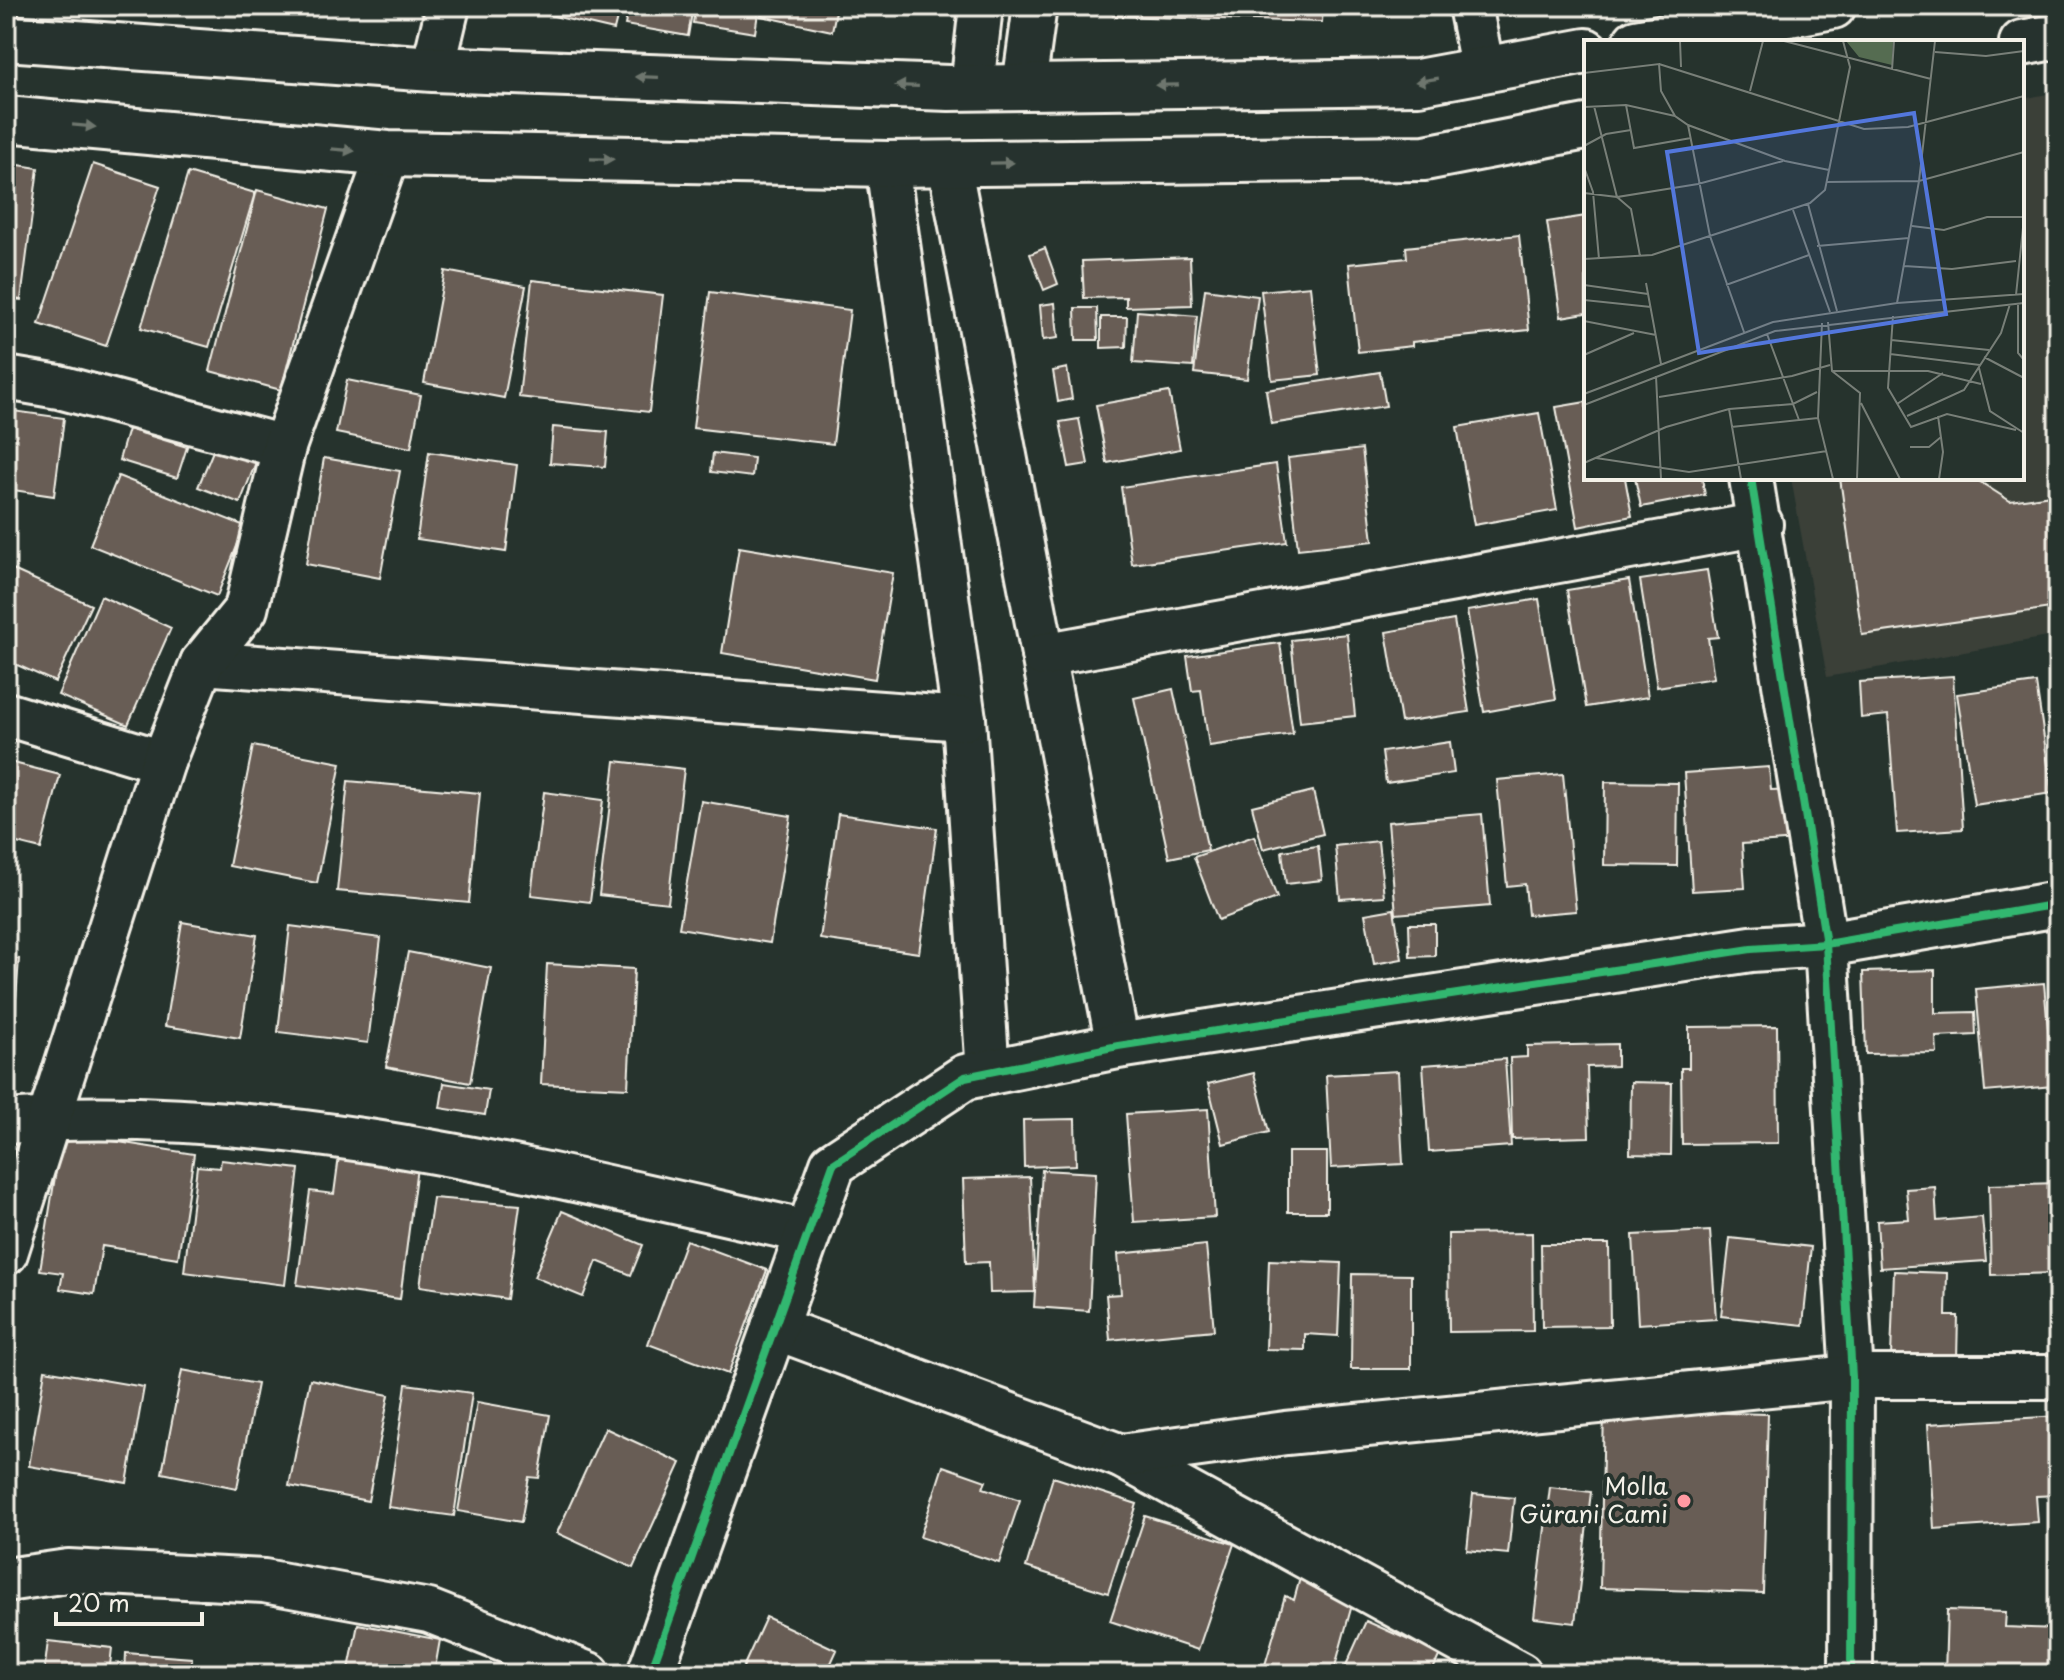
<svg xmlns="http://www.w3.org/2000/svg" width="2064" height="1680" viewBox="0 0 2064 1680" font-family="'Playpen Sans',sans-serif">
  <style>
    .built { fill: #3a4039 }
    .building { fill: #685d55; stroke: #f4f1e8; stroke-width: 2 }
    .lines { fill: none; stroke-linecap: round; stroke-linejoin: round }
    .street-casing { stroke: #f4f1e8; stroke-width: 48 }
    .secondary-casing { stroke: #f4f1e8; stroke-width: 50 }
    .street { stroke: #26332d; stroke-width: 42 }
    .secondary { stroke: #26332d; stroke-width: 44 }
    .cycleway-casing { stroke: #26332d; stroke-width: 13 }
    .cycleway { stroke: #33b770; stroke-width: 8 }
    .oneway { fill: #6e766e }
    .poi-dot { fill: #ff9aa2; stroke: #26332d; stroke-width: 3 }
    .labels { text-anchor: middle; stroke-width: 8; stroke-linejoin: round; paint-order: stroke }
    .poi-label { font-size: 24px; fill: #f4f1e8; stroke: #26332d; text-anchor: end }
    .inset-road { fill: none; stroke: #787f78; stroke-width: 2 }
    .view { fill: #5377dc; fill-opacity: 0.15; stroke: #5377dc; stroke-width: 4 }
    .inset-edge { fill: none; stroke: #f4f1e8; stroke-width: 4 }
  </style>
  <rect width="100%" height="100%" fill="#26332d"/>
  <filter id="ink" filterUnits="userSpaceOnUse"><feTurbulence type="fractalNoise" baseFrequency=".0125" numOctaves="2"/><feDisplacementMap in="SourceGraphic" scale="16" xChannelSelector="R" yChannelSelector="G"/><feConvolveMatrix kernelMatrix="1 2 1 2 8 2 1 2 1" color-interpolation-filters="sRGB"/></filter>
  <g filter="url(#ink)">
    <polygon class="built" points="2058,92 2058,635 1827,677 1791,478 2022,478 2022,99"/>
    <g class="building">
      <polygon points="511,6 543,6 542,13"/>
      <polygon points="547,6 620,6 614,30 545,14"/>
      <polygon points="629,6 693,6 688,36 625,25"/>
      <polygon points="696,6 759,6 755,33 693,23"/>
      <polygon points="763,6 837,6 832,31 761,16"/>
      <polygon points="1114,6 1323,6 1322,22 1113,16"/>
      <polygon points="6,163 38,168 21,300 6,298"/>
      <polygon points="93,164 160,186 106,346 39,324"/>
      <polygon points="188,173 255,193 209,347 141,328"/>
      <polygon points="257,190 328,209 281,390 210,371"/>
      <polygon points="1586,216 1586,313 1561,317 1547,222"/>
      <polygon points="1519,235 1529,330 1412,342 1412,346 1358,352 1349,264 1407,258 1406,247"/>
      <polygon points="1045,248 1058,284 1044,290 1030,254"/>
      <polygon points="1190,257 1192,305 1126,307 1126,297 1084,298 1082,261"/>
      <polygon points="445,271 526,286 504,398 424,383"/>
      <polygon points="532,280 663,295 649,412 519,397"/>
      <polygon points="1310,286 1320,375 1272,380 1261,291"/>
      <polygon points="1205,289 1258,296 1247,379 1194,373"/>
      <polygon points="710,292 850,310 833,444 693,428"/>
      <polygon points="1055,303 1058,338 1043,340 1040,305"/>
      <polygon points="1075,308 1097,308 1098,340 1076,340"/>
      <polygon points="1137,311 1197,316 1193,367 1133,363"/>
      <polygon points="1101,317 1127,317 1126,347 1101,348"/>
      <polygon points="1067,368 1072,399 1058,402 1053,371"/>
      <polygon points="1380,372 1386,406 1271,424 1266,390"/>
      <polygon points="347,380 421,395 411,448 336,433"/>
      <polygon points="1169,392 1180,449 1107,463 1096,405"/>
      <polygon points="1586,402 1586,478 1625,478 1632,516 1578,527 1556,407"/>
      <polygon points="6,410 64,418 54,496 6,489"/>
      <polygon points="1539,413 1557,510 1474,525 1457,427"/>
      <polygon points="1079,419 1088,464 1069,467 1060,422"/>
      <polygon points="553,427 608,432 605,467 550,463"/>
      <polygon points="128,429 187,447 177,478 119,460"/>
      <polygon points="215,446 256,462 240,503 198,487"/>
      <polygon points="1362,449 1373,541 1298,549 1288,458"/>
      <polygon points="429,452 517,465 506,552 417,539"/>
      <polygon points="713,453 754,458 752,477 711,472"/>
      <polygon points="324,458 400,471 380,578 306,564"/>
      <polygon points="1276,464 1287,542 1132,564 1121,487"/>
      <polygon points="118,476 245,526 217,596 90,545"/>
      <polygon points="1635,478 1702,478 1705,495 1641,507"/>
      <polygon points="1840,478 1974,478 2010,501 2058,494 2058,607 1862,635"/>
      <polygon points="739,547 893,573 875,679 722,653"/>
      <polygon points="11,569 91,605 55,682 6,660 6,579"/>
      <polygon points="1707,570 1718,637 1708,638 1714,678 1657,687 1640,580"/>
      <polygon points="1629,580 1648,697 1586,707 1567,590"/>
      <polygon points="101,596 171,628 128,725 58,695"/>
      <polygon points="1539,599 1556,699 1484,712 1467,611"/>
      <polygon points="1454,620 1469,712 1401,722 1386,632"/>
      <polygon points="1347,634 1355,716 1300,722 1291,640"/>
      <polygon points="1280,643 1293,734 1209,746 1201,690 1192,691 1187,656"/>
      <polygon points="1953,676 1963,829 1897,833 1888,715 1861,718 1859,682"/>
      <polygon points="2036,683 2052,793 1974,805 1957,694"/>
      <polygon points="1173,689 1208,850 1169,858 1134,698"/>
      <polygon points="1450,742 1454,773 1386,783 1382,752"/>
      <polygon points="253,746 341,763 317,883 229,866"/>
      <polygon points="6,761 60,775 41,849 9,841 6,852"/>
      <polygon points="615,761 684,769 668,903 599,895"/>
      <polygon points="1769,767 1771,790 1796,789 1799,840 1742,844 1745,888 1692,891 1684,773"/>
      <polygon points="1563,774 1576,911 1528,915 1525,884 1507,886 1497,780"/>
      <polygon points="348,781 480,793 469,903 337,891"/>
      <polygon points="1605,782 1678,783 1677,866 1604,865"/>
      <polygon points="1313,791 1323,834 1263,849 1252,806"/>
      <polygon points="544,792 603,800 590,902 531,895"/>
      <polygon points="701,801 791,816 770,943 679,928"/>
      <polygon points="838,814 937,828 919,953 820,939"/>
      <polygon points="1482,814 1490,906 1396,914 1388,822"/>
      <polygon points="1254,836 1277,898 1218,920 1194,857"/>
      <polygon points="1378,841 1384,896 1340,899 1335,846"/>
      <polygon points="1318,846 1322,880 1286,884 1282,851"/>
      <polygon points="1394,909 1402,959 1374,964 1365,914"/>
      <polygon points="182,922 257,935 240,1038 165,1026"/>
      <polygon points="1409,924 1435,924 1435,956 1410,957"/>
      <polygon points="290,926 381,938 368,1043 278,1032"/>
      <polygon points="408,952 491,968 470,1083 386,1067"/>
      <polygon points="6,958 19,959 15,1013 6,1012"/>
      <polygon points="547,964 634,969 628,1088 541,1084"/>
      <polygon points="1935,970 1935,1013 1975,1012 1976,1035 1936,1037 1937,1053 1866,1054 1863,972"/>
      <polygon points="2044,983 2053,1086 1985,1092 1976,989"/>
      <polygon points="1777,1026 1778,1143 1682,1144 1681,1068 1689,1068 1689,1027"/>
      <polygon points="1617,1044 1617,1066 1587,1067 1589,1137 1512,1139 1510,1058 1527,1057 1527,1046"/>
      <polygon points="1505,1059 1511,1146 1429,1152 1423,1065"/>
      <polygon points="1398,1071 1403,1164 1331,1168 1326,1075"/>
      <polygon points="1254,1073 1269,1132 1223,1144 1208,1084"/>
      <polygon points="1631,1082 1672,1083 1671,1155 1630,1154"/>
      <polygon points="444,1083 489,1090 485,1115 440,1108"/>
      <polygon points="1208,1109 1215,1217 1134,1222 1126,1114"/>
      <polygon points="1075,1119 1076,1165 1024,1167 1023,1120"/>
      <polygon points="62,1133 194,1154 178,1258 102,1246 94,1294 60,1289 63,1273 40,1270"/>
      <rect x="1288" y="1152" width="39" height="60"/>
      <polygon points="339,1156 417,1167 400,1299 297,1285 310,1191 334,1194"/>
      <polygon points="221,1160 299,1169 285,1285 184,1272 197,1166 220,1168"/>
      <polygon points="1042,1170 1096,1173 1089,1311 1034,1307"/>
      <polygon points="1030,1177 1035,1292 990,1293 989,1262 966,1263 963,1179"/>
      <polygon points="2058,1183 2058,1273 1991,1275 1989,1185"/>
      <polygon points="1935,1187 1937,1221 1982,1217 1986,1261 1880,1268 1877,1221 1909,1219 1906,1189"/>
      <polygon points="433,1198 520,1205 507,1299 420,1286"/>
      <polygon points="562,1211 643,1245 631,1275 597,1261 583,1297 534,1277"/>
      <polygon points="1710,1231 1716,1319 1638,1324 1633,1235"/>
      <polygon points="1532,1233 1533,1331 1449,1332 1448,1234"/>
      <polygon points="1730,1238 1811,1247 1803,1325 1721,1316"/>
      <polygon points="686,1240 767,1270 728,1374 648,1344"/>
      <polygon points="1541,1244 1609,1244 1610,1326 1542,1327"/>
      <polygon points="1206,1245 1214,1330 1110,1340 1106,1295 1121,1294 1118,1254"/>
      <polygon points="1269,1260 1341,1263 1338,1336 1305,1334 1305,1350 1266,1349"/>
      <polygon points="1894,1271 1947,1273 1946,1316 1958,1316 1957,1359 1891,1357"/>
      <polygon points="1352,1274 1411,1275 1411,1369 1351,1369"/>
      <polygon points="45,1370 144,1387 127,1483 29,1466"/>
      <polygon points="182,1370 257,1384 237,1488 162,1473"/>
      <polygon points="310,1379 389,1395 368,1501 289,1486"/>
      <polygon points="406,1384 472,1393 454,1516 388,1507"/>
      <polygon points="477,1402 550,1415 539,1478 529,1477 521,1522 458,1511"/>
      <polygon points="1604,1410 1768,1414 1763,1593 1600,1588"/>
      <polygon points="2058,1416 2058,1495 2036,1496 2038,1522 1934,1529 1928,1424"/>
      <polygon points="605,1428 681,1463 633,1568 557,1533"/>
      <polygon points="943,1466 986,1481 983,1488 1020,1500 999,1563 920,1537"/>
      <polygon points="1053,1477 1137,1504 1108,1593 1026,1567"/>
      <polygon points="1550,1487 1591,1492 1575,1623 1534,1618"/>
      <polygon points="1473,1494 1514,1498 1508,1554 1467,1550"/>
      <polygon points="1145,1516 1234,1544 1198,1650 1110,1621"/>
      <polygon points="1300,1578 1355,1594 1333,1674 1296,1674 1265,1665 1285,1596 1294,1600"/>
      <polygon points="1947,1610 2006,1612 2005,1627 2058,1629 2058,1674 1945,1674"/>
      <polygon points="766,1617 837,1650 826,1674 740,1674"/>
      <polygon points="1366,1621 1440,1654 1431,1674 1342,1674"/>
      <polygon points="358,1624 440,1640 434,1674 348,1674"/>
      <polygon points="48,1641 112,1648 109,1674 44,1674"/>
      <polygon points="126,1653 192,1658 191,1674 125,1674"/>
    </g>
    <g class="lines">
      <g class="street-casing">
        <g id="street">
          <polyline points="1470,6 1483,70"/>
          <polyline points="433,69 448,6"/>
          <polyline points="1024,86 1035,6"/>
          <polyline points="972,87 981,6"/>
          <polyline points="949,163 1118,1046"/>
          <polyline points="887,164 964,719 988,1073"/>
          <polyline points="6,378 59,387 284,447"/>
          <polyline points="1751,478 1826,944 1852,1377 1851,1674"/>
          <polyline points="1043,655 1761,524"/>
          <polyline points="202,663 964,719"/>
          <polyline points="6,714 163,762"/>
          <path d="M6 1122C271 1101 550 1175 808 1232"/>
          <polyline points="6,1253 163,762 202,663 246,609 284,447 388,154"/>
          <polyline points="773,1327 1121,1456 1520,1674"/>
          <polyline points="1121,1456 1286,1433 1852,1377 2058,1377"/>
          <polyline points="6,1580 68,1571 264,1581 429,1611 589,1674"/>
        </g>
      </g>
      <g class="secondary-casing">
        <g id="secondary">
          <polyline points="6,38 433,69 949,88 1418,82 1586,51"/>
          <polyline points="1636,42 1833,6"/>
          <polyline points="2022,43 2058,36"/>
          <polyline points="6,119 388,154 887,164 1425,158 1586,127"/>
          <polyline points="650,1674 833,1164 965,1077 1118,1046 1751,949 1826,944 2058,904"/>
        </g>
      </g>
      <use href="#street" class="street"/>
      <use href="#secondary" class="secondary"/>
      <g class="cycleway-casing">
        <g id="cycleway">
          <polyline points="1751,478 1826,944 1852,1377 1851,1674"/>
          <polyline points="650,1674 833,1164 965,1077 1118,1046 1751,949 1826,944 2058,904"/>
        </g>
      </g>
      <use href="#cycleway" class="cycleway"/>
    </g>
    <defs><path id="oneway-solid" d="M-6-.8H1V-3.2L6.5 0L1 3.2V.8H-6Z" transform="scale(2)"/></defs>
    <g class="oneway">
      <use href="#oneway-solid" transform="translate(647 77) rotate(-178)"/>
      <use href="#oneway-solid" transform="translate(1427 80) rotate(171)"/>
      <use href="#oneway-solid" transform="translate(1167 85) rotate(179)"/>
      <use href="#oneway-solid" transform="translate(907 86) rotate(-178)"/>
      <use href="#oneway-solid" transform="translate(84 126) rotate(5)"/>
      <use href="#oneway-solid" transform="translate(343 150) rotate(5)"/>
      <use href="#oneway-solid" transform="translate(602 159) rotate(1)"/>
      <use href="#oneway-solid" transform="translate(1002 163) rotate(-1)"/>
    </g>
  </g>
  <circle class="poi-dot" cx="1684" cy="1501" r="8"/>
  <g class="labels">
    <g class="poi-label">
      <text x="1668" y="1495">Molla<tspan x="1668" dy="28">Gürani Cami</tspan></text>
    </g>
  </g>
  <g transform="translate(1584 40)">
    <rect width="440" height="440" fill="#26332d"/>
    <path d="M262 1H309L308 25 275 17Z" fill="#556c51"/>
    <path class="inset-road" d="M96 1 97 27M200 1 347 39M351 12 402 16 440 11M75 24 280 89 324 87 440 56M308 30 310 1M0 33 75 24 77 51 91 76 104 85 201 121 245 130M166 51 179 1M439 59 440 86M42 65 50 108 107 98M10 66 33 157 114 144 199 121M0 67 42 65 91 76M104 85 126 196 160 292M0 106 22 94 47 90M0 127 9 152 15 219M242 142 335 141 440 112M0 153 33 157 47 169 56 216M224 164 253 271M209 170 246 272M328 186 360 190 403 177H440M233 206 325 198M0 219 68 215 226 163 241 150 266 27 259 1M320 226 368 229 432 221M62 243 77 324M0 245 64 254M142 245 225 215M432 255 440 178M0 260 67 267M313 263 335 141 351 1M434 263V313L440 320M309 276 304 348 327 387 363 374 432 390M0 281 72 295M244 282 248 331 276 353 273 439M238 283 234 378 249 439M183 294 215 380M307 300 405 310M306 314 396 325M0 315 50 293M400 317 440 338M395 328 406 371 440 393M248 331H344L397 344M72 336 77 439M0 354 189 282 313 263 440 254M75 357 208 336 246 325M277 363 316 439M313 364 359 333M0 365 191 291 440 263M145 369 157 439M323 376 380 350 417 293 426 264M354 376 359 412 355 439M147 387 234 378M326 407H345L357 397M12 418 105 432 243 411M0 423 82 387 145 369 209 364 233 352"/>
    <path class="view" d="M330 73 362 274 115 313 83 112Z"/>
    <rect width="440" height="440" class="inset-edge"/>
  </g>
  <rect width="2064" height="1680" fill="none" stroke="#26332d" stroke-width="32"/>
  <rect x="16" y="16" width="2032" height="1648" fill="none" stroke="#f4f1e8" stroke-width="3" filter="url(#ink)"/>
  <path d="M56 1612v12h146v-12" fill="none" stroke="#f4f1e8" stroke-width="4"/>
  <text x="68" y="1612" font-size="24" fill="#f4f1e8" stroke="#26332d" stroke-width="6" paint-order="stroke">20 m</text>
</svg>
